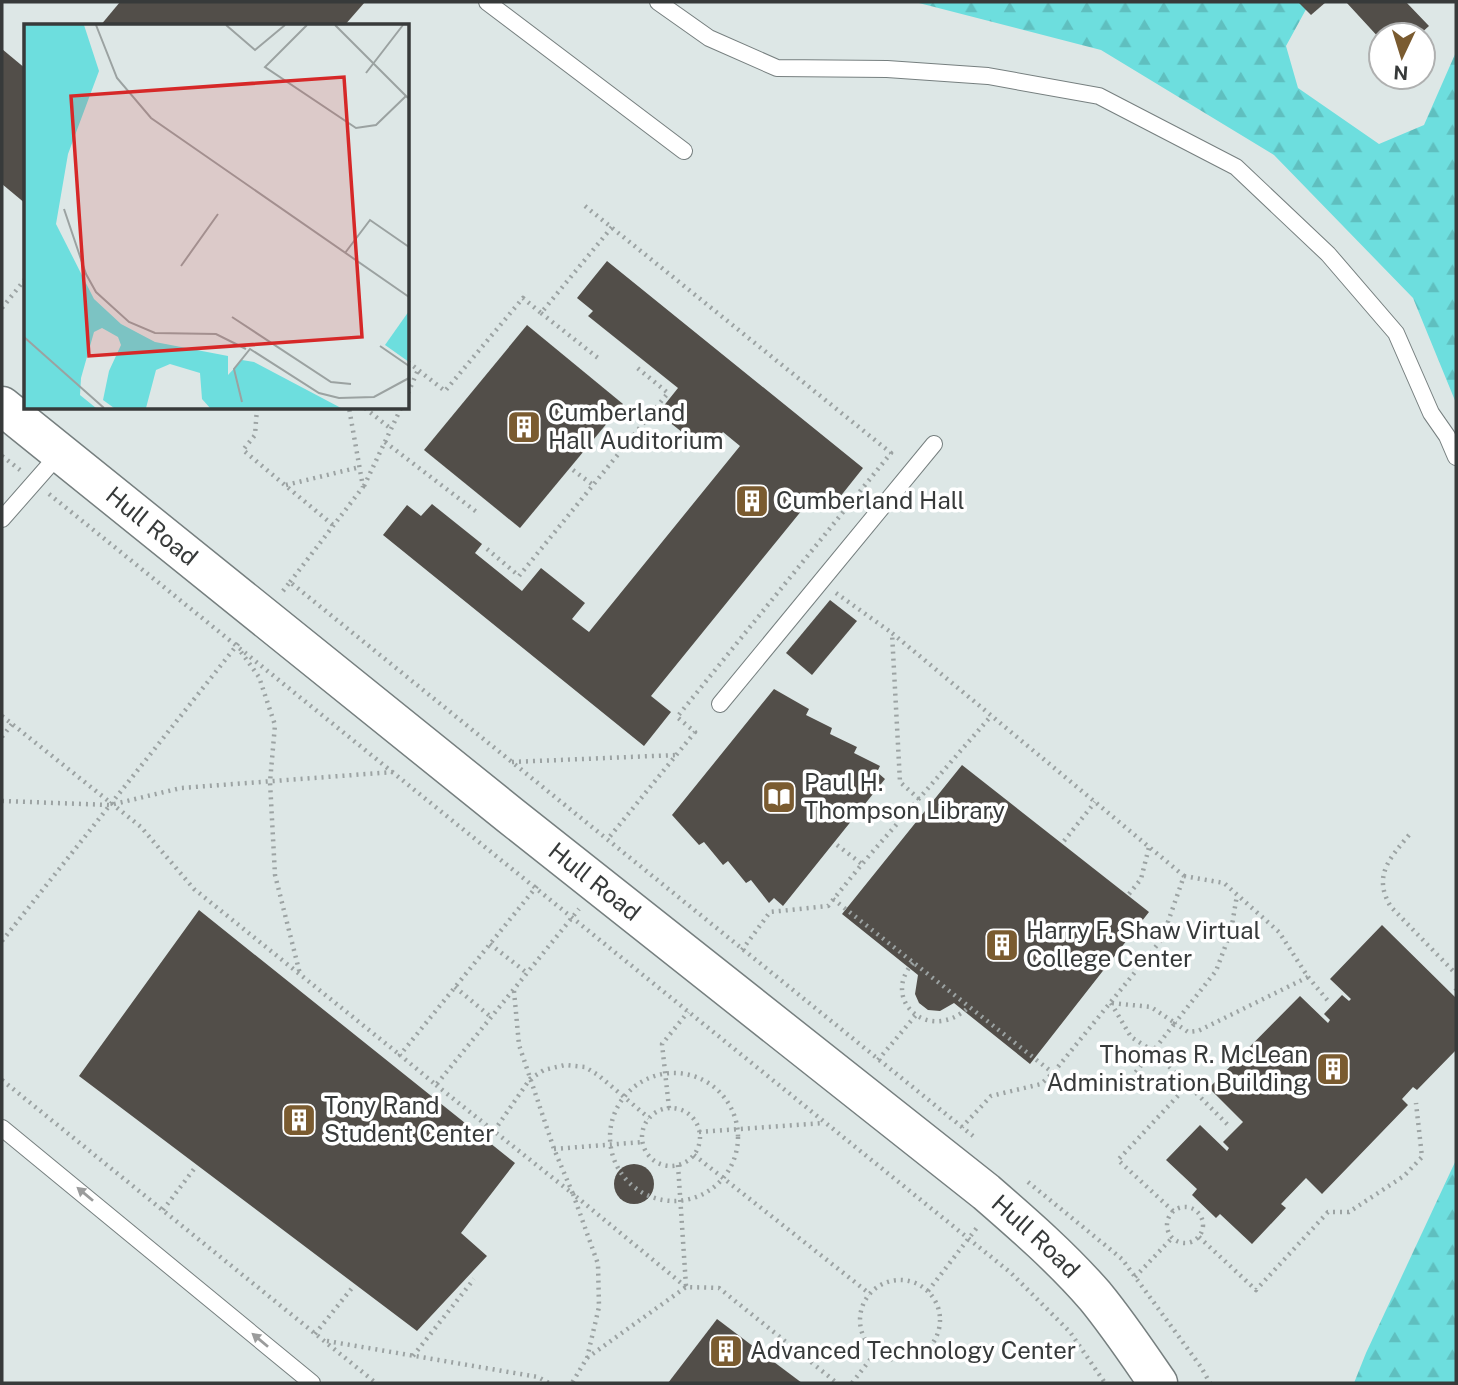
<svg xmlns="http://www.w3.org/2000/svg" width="1458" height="1385" viewBox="0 0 1458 1385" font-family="'Public Sans',sans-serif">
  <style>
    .forest { fill: url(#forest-firs) }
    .building { fill: #524e49 }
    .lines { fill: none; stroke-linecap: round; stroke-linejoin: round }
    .lane-casing { stroke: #767f7f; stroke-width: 18 }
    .secondary-casing { stroke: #767f7f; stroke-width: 41 }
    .path { stroke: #9ca3a3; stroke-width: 4.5; stroke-dasharray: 2 5; stroke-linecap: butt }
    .lane { stroke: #fff; stroke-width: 16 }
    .secondary { stroke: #fff; stroke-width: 38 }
    .oneway { fill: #9b9c9c }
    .labels { text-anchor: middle; stroke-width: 7; stroke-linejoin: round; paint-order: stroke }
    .poi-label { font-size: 24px; fill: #373a3a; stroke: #fff; text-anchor: start }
    .street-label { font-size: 24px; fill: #373a3a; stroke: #fff }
    .inset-road { fill: none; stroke: #9ba2a1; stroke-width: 2 }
    .view { fill: #d62828; fill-opacity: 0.15; stroke: #d62828; stroke-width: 3.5 }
    .inset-edge { fill: none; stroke: #373a3a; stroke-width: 3.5 }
  </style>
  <defs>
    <pattern id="forest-firs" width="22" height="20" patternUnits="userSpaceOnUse" patternTransform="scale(1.75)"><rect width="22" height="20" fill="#6ddede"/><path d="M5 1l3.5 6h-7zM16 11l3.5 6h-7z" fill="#5fbfbf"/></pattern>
  </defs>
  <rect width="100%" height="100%" fill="#dde7e6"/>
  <g class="forest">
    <polygon points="915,2 1310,2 1286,46 1298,88 1379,144 1424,125 1456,52 1456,403 1413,298 1274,155 1101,50"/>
    <polygon points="1456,1160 1456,1383 1354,1383 1366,1353"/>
  </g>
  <g class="building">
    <polygon points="120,2 365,2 344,26 100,26"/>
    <polygon points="1298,2 1326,2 1311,15"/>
    <polygon points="1346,2 1406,2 1429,26 1419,35 1381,35 1381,40"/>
    <polygon points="2,49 26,69 26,204 2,184"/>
    <polygon points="607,261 863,468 828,512 811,499 651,696 671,712 644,746 383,535 407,505 421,516 432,504 482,544 475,553 522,591 541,568 585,603 572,619 589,632 740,446 723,432 707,452 658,413 678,388 588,316 593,311 577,298"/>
    <polygon points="527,325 623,404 520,528 424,450"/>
    <polygon points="830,600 857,621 812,675 786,653"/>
    <polygon points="774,689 809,709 806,715 832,728 830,734 857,747 854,753 880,766 877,772 885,779 783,906 774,898 769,903 751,880 746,883 728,861 723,865 704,842 699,845 672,815"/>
    <polygon points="962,765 1149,912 1030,1064 954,1003 940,1011 928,1010 919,1003 915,994 918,975 842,914"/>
    <polygon points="199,910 515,1163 461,1233 487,1256 417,1331 79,1076"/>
    <polygon points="1382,925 1456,998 1456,1050 1417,1090 1413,1087 1402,1099 1408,1105 1322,1194 1306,1178 1281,1204 1286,1208 1252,1244 1220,1214 1216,1218 1192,1195 1197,1189 1166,1160 1200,1125 1227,1151 1229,1148 1223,1142 1243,1122 1209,1088 1300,996 1328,1023 1330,1020 1324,1014 1342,995 1349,1001 1351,999 1330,979"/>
    <circle cx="634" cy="1184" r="20"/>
    <polygon points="717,1319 802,1383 668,1383"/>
  </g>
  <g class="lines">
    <g class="lane-casing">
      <g id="lane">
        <polyline points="487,2 684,151"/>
        <polyline points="658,2 709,38 777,68 887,69 988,76 1099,96 1236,167 1328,254 1396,333 1431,413 1447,436 1456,457"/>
        <polyline points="2,519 60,453"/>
        <polyline points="720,704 934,444"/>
        <polyline points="2,1128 312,1383"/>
      </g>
    </g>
    <g class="secondary-casing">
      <g id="secondary">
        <path id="s1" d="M2 406 511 816 986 1192C1024 1225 1062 1258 1095 1296 1118 1324 1138 1354 1158 1383"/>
      </g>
    </g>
    <g class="path">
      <polyline points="585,206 891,453 677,717 695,732 607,840"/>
      <polyline points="2,308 26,278"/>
      <polyline points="541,313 598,358"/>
      <polyline points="408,362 445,391 523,298 541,313 612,227"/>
      <polyline points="408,393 418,370"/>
      <polyline points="257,408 255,435 243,450 334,526"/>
      <polyline points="365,408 391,429"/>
      <polyline points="385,442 478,513"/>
      <polyline points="2,456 20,470"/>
      <polyline points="573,470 593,485"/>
      <polyline points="286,485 360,467"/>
      <polyline points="364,486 401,408"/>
      <polyline points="49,494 1011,1273 1070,1332 1105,1383"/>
      <polyline points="487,549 519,576 668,393 635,366"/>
      <polyline points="290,582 363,487 349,408"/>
      <polyline points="283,591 290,582 973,1136"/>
      <polyline points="836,593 892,633"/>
      <polyline points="241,652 259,677 275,725 270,782 275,875 300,974"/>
      <polyline points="2,716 141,827 194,889 400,1055"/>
      <polyline points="2,737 12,724"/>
      <polyline points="512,762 677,755"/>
      <polyline points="919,799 900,782 892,633 1184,876 1162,939 1053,1073 1041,1084 991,1096 962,1127"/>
      <polyline points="2,801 110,805 181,788 393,772"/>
      <path d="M1409 835C1390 858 1372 876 1391 907L1456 974"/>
      <polyline points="1064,841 1095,802"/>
      <polyline points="837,845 862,864"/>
      <polyline points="1184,876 1224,883 1279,932 1308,977 1198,1031 1188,1032 1175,1023 1216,971 1231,931 1237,895"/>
      <polyline points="537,886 400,1055 436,1085 579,909"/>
      <polyline points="1129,894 1141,879 1149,847"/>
      <polyline points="833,899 1053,1073"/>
      <polyline points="2,941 241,640"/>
      <polyline points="490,944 527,973"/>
      <polyline points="742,950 770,912 828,906 862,864 991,716"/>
      <path d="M913 963C880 999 928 1045 969 1007"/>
      <polyline points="1308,977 1329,1002"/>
      <polyline points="455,987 491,1017"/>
      <polyline points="514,991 519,1045 554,1149 573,1194 686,1287"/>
      <polyline points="1455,991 1456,990"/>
      <polyline points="1111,1003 1131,1037 1153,1051 1121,1090"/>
      <polyline points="1112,1003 1151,1007 1175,1023 1153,1051 1188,1085"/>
      <polyline points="878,1060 916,1015"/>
      <circle cx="674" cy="1137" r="64"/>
      <polyline points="2,1080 376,1383"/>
      <polyline points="436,1085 573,1194 598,1264 599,1307 587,1358 572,1383"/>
      <polyline points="669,1108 662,1044 688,1012"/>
      <circle cx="671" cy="1137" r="29"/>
      <polyline points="494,1131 530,1079 544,1070 565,1065 585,1067 598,1075 649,1118"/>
      <polyline points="699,1132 824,1123"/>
      <polyline points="554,1149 643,1142"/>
      <polyline points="694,1155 870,1294"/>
      <polyline points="678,1165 686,1286"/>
      <polyline points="1028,1182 1122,1259 1201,1367 1210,1383"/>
      <circle cx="1185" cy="1225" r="18"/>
      <polyline points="163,1210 194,1169"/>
      <polyline points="1173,1211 1118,1160 1188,1085 1228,1125"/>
      <polyline points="1199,1237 1256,1290 1328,1212 1349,1212 1404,1176 1422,1157 1416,1103"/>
      <polyline points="1135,1277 1172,1238"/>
      <circle cx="900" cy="1320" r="40"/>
      <polyline points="928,1291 979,1225"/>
      <polyline points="315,1334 352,1288"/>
      <polyline points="327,1341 538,1377 549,1383"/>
      <polyline points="413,1356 474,1279"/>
      <polyline points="587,1358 686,1287 719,1288 837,1383"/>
      <polyline points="852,1383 876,1352"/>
    </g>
    <use href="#lane" class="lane"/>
    <use href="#secondary" class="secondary"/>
  </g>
  <defs><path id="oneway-solid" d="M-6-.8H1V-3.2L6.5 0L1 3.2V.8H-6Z" transform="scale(1.75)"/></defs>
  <g class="oneway">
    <use href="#oneway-solid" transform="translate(85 1194) rotate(-140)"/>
    <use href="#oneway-solid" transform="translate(260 1340) rotate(-140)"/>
  </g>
  <defs>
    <g id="building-square" transform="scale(1.75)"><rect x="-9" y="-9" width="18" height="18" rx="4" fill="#7a5b30" stroke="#fff"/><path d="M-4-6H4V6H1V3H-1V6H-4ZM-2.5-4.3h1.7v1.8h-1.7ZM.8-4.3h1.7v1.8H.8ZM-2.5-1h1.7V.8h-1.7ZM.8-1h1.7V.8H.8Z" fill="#fff"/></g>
    <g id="library-square" transform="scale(1.75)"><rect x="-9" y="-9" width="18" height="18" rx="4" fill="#7a5b30" stroke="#fff"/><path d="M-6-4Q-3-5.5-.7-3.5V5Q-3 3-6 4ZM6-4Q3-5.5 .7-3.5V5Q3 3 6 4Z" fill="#fff"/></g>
  </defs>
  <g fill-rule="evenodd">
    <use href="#building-square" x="524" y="427"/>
    <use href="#building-square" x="752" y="501"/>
    <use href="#library-square" x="779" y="797"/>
    <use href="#building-square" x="1002" y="945"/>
    <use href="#building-square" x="1333" y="1069"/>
    <use href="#building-square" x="299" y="1120"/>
    <use href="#building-square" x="726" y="1351"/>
  </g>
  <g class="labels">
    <g class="poi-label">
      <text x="548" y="421">Cumberland<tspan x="548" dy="28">Hall Auditorium</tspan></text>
      <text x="776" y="509">Cumberland Hall</text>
      <text x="804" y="791">Paul H.<tspan x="804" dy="28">Thompson Library</tspan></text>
      <text x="1026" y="939">Harry F. Shaw Virtual<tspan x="1026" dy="28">College Center</tspan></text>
      <text x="1308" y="1063" text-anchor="end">Thomas R. McLean<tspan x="1308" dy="28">Administration Building</tspan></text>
      <text x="324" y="1114">Tony Rand<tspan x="324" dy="28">Student Center</tspan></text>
      <text x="750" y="1359">Advanced Technology Center</text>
    </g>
    <g class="street-label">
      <text dy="8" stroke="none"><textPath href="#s1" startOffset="192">Hull Road</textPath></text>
      <text dy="8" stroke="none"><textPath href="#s1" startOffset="760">Hull Road</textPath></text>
      <text dy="8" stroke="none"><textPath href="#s1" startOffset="1326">Hull Road</textPath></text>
    </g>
  </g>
  <g transform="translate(24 24)">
    <rect width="385" height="385" fill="#dde7e6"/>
    <path d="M0 1H60L75 47 44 130 32 200 70 275 97 300 131 318 204 332V351L218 336 230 338 317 384H186L178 375 176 349 146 340 132 346 122 384H90L79 376 85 347 97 321 94 313 78 304 70 308 57 354 56 371 72 384H0Z" fill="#6ddede"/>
    <path d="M385 287V338L361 321Z" fill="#6ddede"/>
    <path class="inset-road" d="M72 1 93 54 127 94 385 273M202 1 231 26 261 1M283 1 241 43 332 104 352 101 382 72M311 1 384 74M342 49 379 1M40 185 62 250 72 268 105 298 131 309 192 310 222 325M321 229 346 196 385 223M157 242 194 190M208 293 307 358 327 360M0 313 80 384M356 322 385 342M218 378 210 345 226 325 295 369 315 374 350 373 385 354"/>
    <path class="view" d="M320 53 338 313 65 332 47 72Z"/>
    <rect width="385" height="385" class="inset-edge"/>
  </g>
  <rect width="1458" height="1385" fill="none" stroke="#373a3a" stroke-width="7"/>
  <g transform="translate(1402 56) rotate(184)"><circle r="33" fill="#ffffff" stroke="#afb0b0" stroke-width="2"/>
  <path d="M0-5L12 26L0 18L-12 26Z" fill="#7a5b30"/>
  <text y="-10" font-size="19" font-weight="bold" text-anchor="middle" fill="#373a3a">N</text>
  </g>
</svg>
